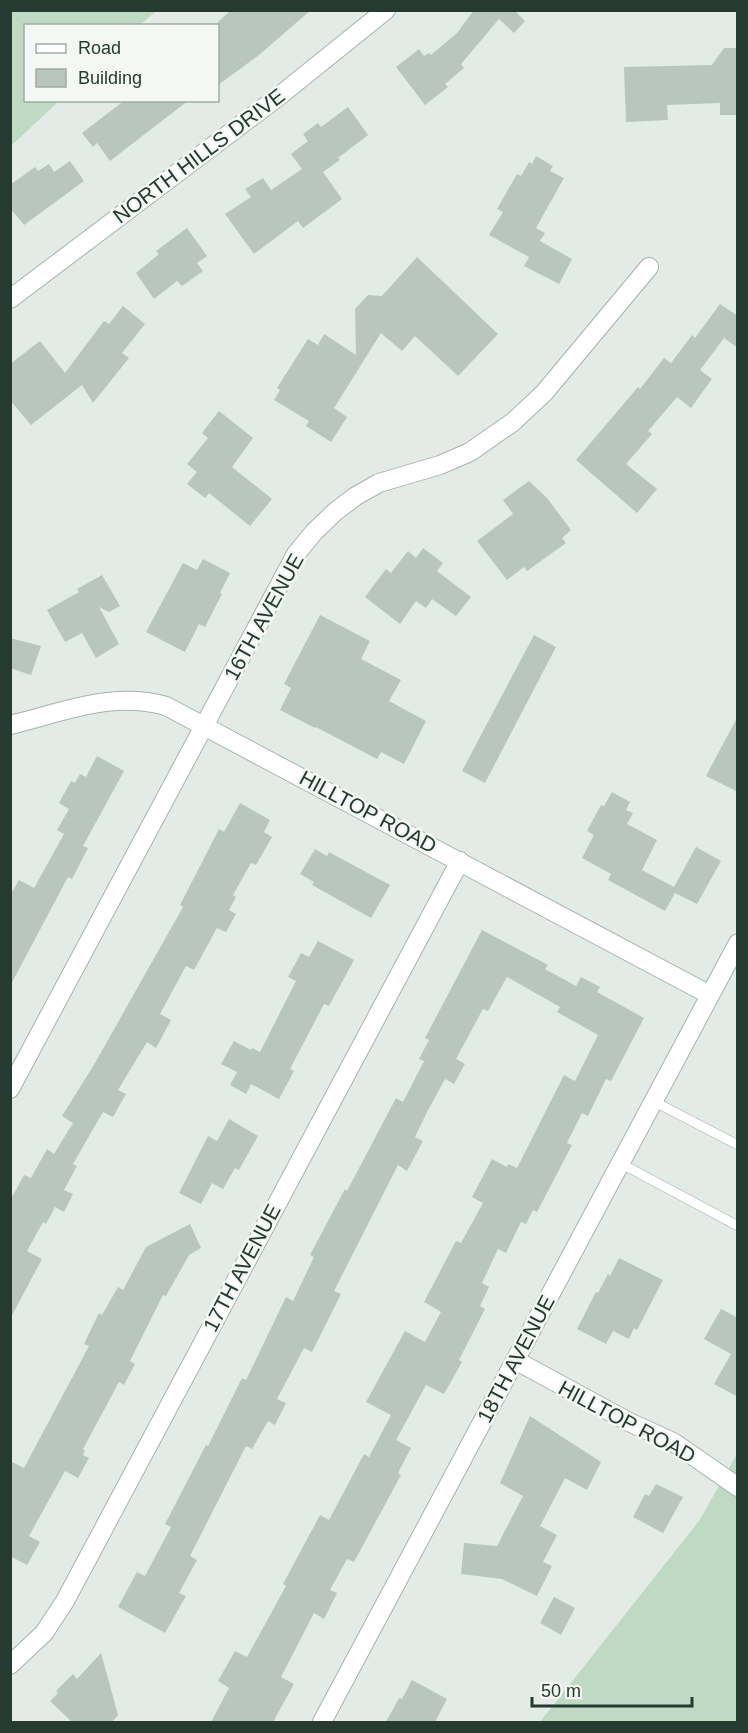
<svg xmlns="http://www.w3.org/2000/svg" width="748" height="1733" viewBox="0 0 748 1733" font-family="Helvetica,sans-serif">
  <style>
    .grass { fill: #bedac2 }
    .building { fill: #b9c6bf }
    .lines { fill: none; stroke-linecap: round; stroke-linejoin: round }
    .service-casing { stroke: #a6b3ac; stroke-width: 10 }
    .minor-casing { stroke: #a6b3ac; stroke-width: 20 }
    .service { stroke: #fff; stroke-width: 9 }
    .minor { stroke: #fff; stroke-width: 18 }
    .labels { text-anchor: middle; stroke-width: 5; stroke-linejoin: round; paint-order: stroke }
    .street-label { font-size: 21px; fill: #253b31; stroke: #f3f8f5 }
  </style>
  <rect width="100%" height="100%" fill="#e3ebe6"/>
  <g class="grass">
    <polygon points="11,10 156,10 156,11 140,25 26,26 26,100 59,101 11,146"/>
    <polygon points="737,1454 737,1722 540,1722 699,1521"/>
  </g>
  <g class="building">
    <polygon points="231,10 311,10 259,55 218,85 218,22"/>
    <polygon points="474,10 514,10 525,21 514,33 499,19 461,64 464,68 445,84 448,87 425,105 396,67 419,49 424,56 429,53 431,55 457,33"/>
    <polygon points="724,48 738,48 738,115 720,115 720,103 667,105 668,120 626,122 624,67 712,65"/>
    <polygon points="125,100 189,100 110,161 97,143 93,147 82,133"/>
    <polygon points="348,107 368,135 338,158 340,160 323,172 342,199 303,228 298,221 254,254 225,214 251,197 245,189 263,178 271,190 302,169 291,154 308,141 303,134 318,123 321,127"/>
    <polygon points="536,156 553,166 550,171 564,178 536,228 545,233 540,241 572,259 559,284 524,266 529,257 489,235 503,212 497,209 517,174 521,176 529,162 532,164"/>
    <polygon points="70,161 84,181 24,225 10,208 10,185 35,167 38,171 49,164 54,172"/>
    <polygon points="187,228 207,256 197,263 203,271 182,286 177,281 154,299 136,273 159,254 156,251"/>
    <polygon points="417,257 498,334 458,376 415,336 402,351 381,333 334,408 347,417 331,442 306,426 309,421 274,400 280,390 277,388 308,339 318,345 324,334 356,355 355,309 368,295 382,296"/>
    <polygon points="720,304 738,316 738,348 724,338 700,370 712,379 691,408 677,397 648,431 652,434 626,464 657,489 637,513 576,460 638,387 640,389 664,358 671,363 692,335 695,338"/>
    <polygon points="123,306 145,324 122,353 129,358 93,403 82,385 31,425 10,400 10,364 40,341 65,373 104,321 109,324"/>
    <polygon points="219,411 253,438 232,467 272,499 250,526 209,493 205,498 187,484 197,472 187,464 208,438 202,433"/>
    <polygon points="529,481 547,498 571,530 562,538 566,543 527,571 524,567 507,580 477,541 513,514 503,500"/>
    <polygon points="423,548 443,563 437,571 471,597 456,616 432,599 426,608 416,601 400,624 365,597 386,569 391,573 408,551 416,558"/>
    <polygon points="203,559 230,573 220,593 222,594 205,627 199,624 185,652 146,632 183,563 197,570"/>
    <polygon points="102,575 120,606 109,612 99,607 119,644 96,658 82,633 65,642 47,610 79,592 77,589"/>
    <polygon points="320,615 370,641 361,659 401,680 389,701 426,721 404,764 381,752 377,759 316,727 315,728 280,710 291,688 284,684"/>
    <polygon points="534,635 556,647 485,783 462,771"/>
    <polygon points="10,638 41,646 31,675 10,668"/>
    <polygon points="738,716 738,792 706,776"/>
    <polygon points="97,756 124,771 83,846 88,848 72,879 68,877 10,986 10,896 19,880 34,888 64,834 57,830 69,809 59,803 71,781 75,783 80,774 86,777"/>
    <polygon points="612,792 630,802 626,810 633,813 627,824 657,840 642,870 674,887 696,847 721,861 697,904 675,893 665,911 608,880 611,874 582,858 594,835 587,831 601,805 604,806"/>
    <polygon points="240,803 270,820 264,832 272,837 256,865 251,863 233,895 236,897 229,910 236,914 226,932 217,928 194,970 186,966 160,1014 171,1020 156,1048 147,1042 118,1090 126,1094 113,1117 103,1112 73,1164 77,1166 64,1190 73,1194 64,1212 55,1207 46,1224 43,1222 27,1251 42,1259 10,1319 10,1201 24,1175 31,1178 47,1149 54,1154 73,1123 62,1116 95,1063 183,907 180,905 219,829 224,832"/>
    <polygon points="315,849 327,856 329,852 390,885 371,918 312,885 314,882 300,874"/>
    <polygon points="482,930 548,965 545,969 576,986 581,977 600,987 597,992 644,1018 611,1081 606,1079 588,1116 582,1113 567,1143 572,1145 537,1212 533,1210 526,1224 521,1222 506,1253 498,1249 482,1283 489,1287 480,1306 485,1309 459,1360 462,1362 444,1394 426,1385 396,1440 411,1448 398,1473 401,1475 354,1562 347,1559 330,1590 337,1593 324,1619 314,1613 281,1677 294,1684 273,1722 211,1722 229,1688 218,1681 235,1651 247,1657 286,1586 283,1584 320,1515 329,1520 364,1454 369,1457 391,1415 366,1402 405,1331 425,1342 441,1312 424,1302 456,1241 461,1243 483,1203 472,1197 492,1159 507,1167 508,1164 517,1168 564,1075 575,1081 598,1035 557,1012 560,1007 507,977 488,1011 483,1009 456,1059 465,1064 454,1084 445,1079 426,1114 415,1137 423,1141 407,1171 398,1165 334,1291 341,1294 312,1352 304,1348 277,1399 286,1403 275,1425 268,1421 252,1449 246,1446 190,1556 197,1560 179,1593 186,1596 165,1633 118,1607 137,1572 145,1576 171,1527 165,1524 206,1445 208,1446 242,1378 246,1380 286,1297 293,1301 314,1257 310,1255 345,1189 347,1191 396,1098 403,1102 424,1061 419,1059 429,1040 425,1038"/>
    <polygon points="318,941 354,960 329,1006 324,1004 290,1069 294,1071 279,1099 251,1084 246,1094 230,1085 237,1072 221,1064 234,1041 251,1050 252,1048 260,1052 296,981 288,977 301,953 309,957"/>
    <polygon points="229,1119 258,1136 239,1170 235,1168 223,1189 212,1183 201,1204 179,1193 208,1136 217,1141"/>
    <polygon points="190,1224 201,1248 189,1255 166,1296 163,1295 130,1361 135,1364 124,1385 119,1382 83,1449 85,1451 83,1455 89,1458 78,1478 65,1471 29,1536 40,1542 27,1565 10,1556 10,1461 24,1468 89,1346 84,1344 99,1313 102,1315 118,1287 123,1290 146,1247"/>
    <polygon points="619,1258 663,1280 637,1330 634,1328 629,1339 613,1331 606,1344 577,1329 596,1292 598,1293 608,1274 610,1276"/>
    <polygon points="721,1309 738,1318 738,1397 714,1384 731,1354 704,1339"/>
    <polygon points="530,1416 601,1462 587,1490 565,1478 540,1526 557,1535 543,1562 552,1566 537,1596 502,1579 461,1574 464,1543 497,1546 523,1496 500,1483"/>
    <polygon points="656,1484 683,1497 663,1533 633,1517 645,1494 649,1496"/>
    <polygon points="554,1597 575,1608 561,1635 540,1623"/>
    <polygon points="101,1653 118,1715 112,1722 72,1722 50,1701 58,1693 56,1691 73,1674 77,1679"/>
    <polygon points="412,1680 447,1699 435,1722 386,1722 399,1698 402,1699"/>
  </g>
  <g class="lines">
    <g class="service-casing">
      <g id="service">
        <polyline points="653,1101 738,1145"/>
        <polyline points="620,1163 738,1226"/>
      </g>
    </g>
    <g class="minor-casing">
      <g id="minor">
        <polyline points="10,299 278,97 386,10"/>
        <path d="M10 725C64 712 111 691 166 706L710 995"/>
        <polyline points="10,1089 296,554 314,532 336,511 356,496 379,483 440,465 470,452 513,422 544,393 649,267"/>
        <polyline points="515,1360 629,1422 673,1442 738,1487"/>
        <polyline points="10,1665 44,1633 65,1601 460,861"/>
        <polyline points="322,1722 738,943"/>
      </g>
    </g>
    <use href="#service" class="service"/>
    <use href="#minor" class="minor"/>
  </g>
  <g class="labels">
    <g class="street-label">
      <text transform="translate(199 156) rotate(-37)" y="7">NORTH HILLS DRIVE</text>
      <text transform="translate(264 617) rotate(-61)" y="7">16TH AVENUE</text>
      <text transform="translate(368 812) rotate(28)" y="7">HILLTOP ROAD</text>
      <text transform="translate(242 1268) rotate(-62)" y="7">17TH AVENUE</text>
      <text transform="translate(516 1359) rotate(-62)" y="7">18TH AVENUE</text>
      <text transform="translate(627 1422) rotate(28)" y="7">HILLTOP ROAD</text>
    </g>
  </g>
  <rect width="748" height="1733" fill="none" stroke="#253b31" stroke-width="24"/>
  <rect x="24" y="24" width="195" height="78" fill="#f3f8f5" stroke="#a1aca7" stroke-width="1.5"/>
  <rect x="36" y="44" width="30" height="9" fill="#ffffff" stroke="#a1aca7" stroke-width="1.5"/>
  <text x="78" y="54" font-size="18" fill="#253b31">Road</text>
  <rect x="36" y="69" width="30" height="18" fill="#b9c6bf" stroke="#a1aca7" stroke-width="1.5"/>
  <text x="78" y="84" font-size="18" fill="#253b31">Building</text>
  <path d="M532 1697v9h160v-9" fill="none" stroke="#253b31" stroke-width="3"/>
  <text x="541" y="1697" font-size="18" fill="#253b31" stroke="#f3f8f5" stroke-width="4.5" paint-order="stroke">50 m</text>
</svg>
